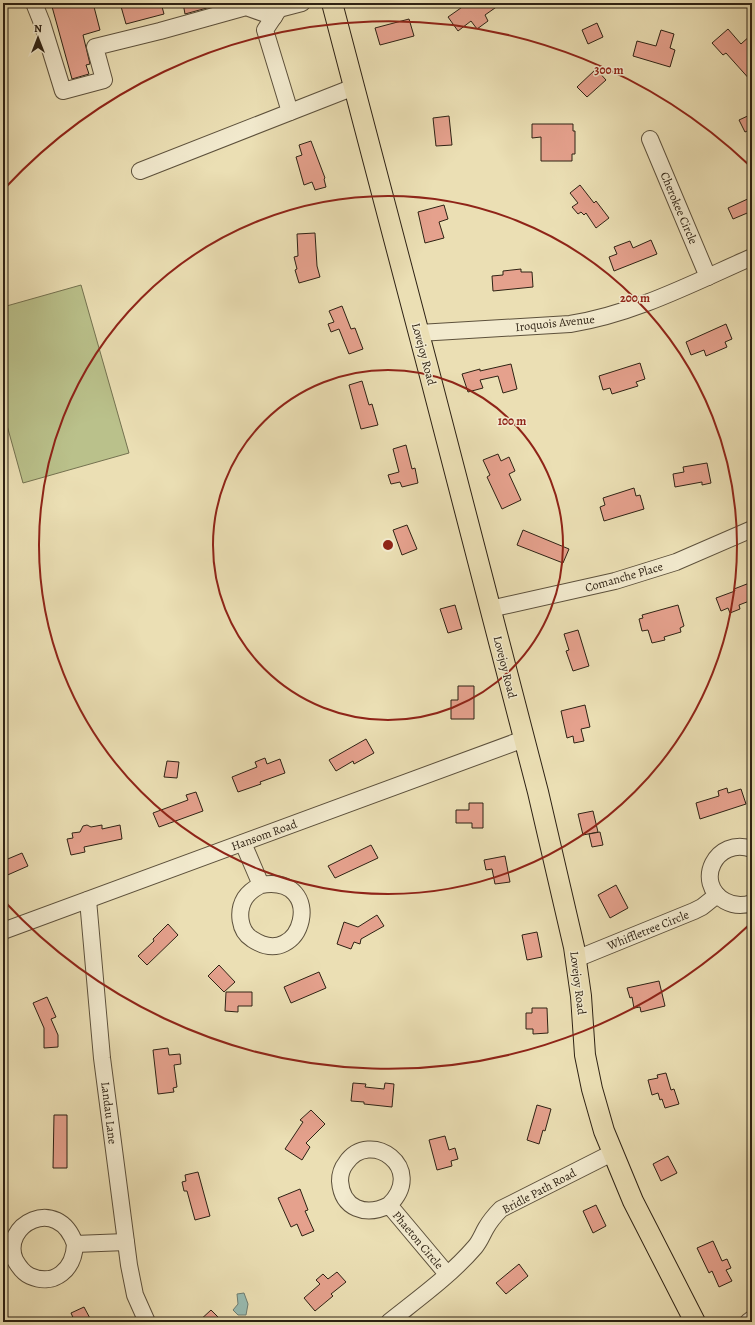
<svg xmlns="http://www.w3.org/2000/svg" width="755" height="1325" viewBox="0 0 755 1325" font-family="Alegreya,serif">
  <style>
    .green { fill: #bac18b; stroke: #747250 }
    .water { fill: #99bcb2; stroke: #6e7e73 }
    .building { fill: #e5a18d; stroke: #2e2214 }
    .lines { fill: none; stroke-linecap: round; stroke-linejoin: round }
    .minor-casing { stroke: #5d513c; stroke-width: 18 }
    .major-casing { stroke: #2e2214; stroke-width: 22 }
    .minor { stroke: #f2eace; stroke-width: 16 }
    .major { stroke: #ebdfb4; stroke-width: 20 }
    .ring { fill: none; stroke: #8f2418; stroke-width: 2 }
    .labels { text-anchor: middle; stroke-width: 3; stroke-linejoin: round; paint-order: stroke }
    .street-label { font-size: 12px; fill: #2e2214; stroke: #f2eace }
    .centre { fill: #8f2418; stroke: #f2eace; stroke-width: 2 }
    .ring-label { font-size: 12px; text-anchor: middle; font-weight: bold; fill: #8f2418; stroke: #f2eace; stroke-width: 3; stroke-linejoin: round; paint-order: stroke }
  </style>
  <rect width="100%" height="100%" fill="#ebdfb4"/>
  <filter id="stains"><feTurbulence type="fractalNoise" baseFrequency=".005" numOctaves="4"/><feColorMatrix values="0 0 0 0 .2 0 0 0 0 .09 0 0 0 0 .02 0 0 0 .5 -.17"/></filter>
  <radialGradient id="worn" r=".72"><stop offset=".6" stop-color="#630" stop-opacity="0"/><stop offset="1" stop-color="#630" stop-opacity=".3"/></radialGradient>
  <polygon class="green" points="81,285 129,453 23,483 3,411 3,307"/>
  <polygon class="water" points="244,1293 248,1304 246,1315 238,1315 233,1310 238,1304 237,1294"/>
  <g class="building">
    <polygon points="51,3 93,3 100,30 83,35 90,64 86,65 89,74 72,79"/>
    <polygon points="120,3 161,3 164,14 126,24"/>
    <polygon points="183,3 225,3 185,14"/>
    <polygon points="468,3 502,3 485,15 488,21 477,29 471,21 458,31 448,17"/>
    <polygon points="409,19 414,36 380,45 375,28"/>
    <polygon points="597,23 603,37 588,44 582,30"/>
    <polygon points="728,29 741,44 752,34 752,82 726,53 723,55 712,43"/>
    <polygon points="661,30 674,34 670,48 675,50 670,67 633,56 637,41 656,46"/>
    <polygon points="596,69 606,80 587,97 577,87"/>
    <polygon points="752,114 752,129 745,132 739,120"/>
    <polygon points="449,116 452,145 436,146 433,118"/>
    <polygon points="532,124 573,124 573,131 575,131 575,154 572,154 572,161 541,161 541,137 532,138"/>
    <polygon points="311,141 325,178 324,179 326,187 315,190 312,182 304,185 296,157 302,155 299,145"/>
    <polygon points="580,185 594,203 596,201 609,218 596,228 586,213 584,215 581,212 578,214 572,207 578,203 570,193"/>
    <polygon points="752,197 752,211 733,219 728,208"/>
    <polygon points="444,205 448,219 439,222 444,238 425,243 418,212"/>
    <polygon points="315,233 317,266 320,277 299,283 295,270 297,269 294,257 298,256 297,234"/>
    <polygon points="651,240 657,254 614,271 609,257 617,254 614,247 630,241 633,248"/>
    <polygon points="521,269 521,272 532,272 533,287 493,291 492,276 503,275 503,271"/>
    <polygon points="342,306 351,329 355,328 363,349 349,354 339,329 331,332 328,324 334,322 329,311"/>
    <polygon points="726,324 732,339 725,342 727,347 706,356 704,350 691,355 686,342"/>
    <polygon points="640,363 645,379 636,382 638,386 612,394 610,388 603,390 599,376"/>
    <polygon points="511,364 517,389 503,393 498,376 480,380 483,388 468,392 462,374 480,369 480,371"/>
    <polygon points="362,381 369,405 372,404 378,425 361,429 349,385"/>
    <polygon points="406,445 412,469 415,468 418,483 402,487 400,482 391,484 388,475 399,472 393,449"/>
    <polygon points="498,454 501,461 509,457 515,471 509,474 521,500 502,509 487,477 490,475 483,460"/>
    <polygon points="707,463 711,483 702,485 702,482 675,487 673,474 684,472 683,467"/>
    <polygon points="634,488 636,496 640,495 644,509 604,521 600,507 605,505 603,498"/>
    <polygon points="407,525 417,549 402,555 393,530"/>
    <polygon points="523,530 569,549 563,563 517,545"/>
    <polygon points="752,582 752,600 739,605 740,609 730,613 728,608 721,611 716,598 735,591 734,589"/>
    <polygon points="455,605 462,629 448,633 440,609"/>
    <polygon points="678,605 684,626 680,628 681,632 664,637 665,640 652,643 648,630 642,631 639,619 643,618 642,615"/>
    <polygon points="578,630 589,666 573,671 566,651 569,650 564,634"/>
    <polygon points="458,686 474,686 474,719 451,719 451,700 458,700"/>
    <polygon points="585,705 590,727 581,729 584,741 574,743 573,736 567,738 561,711"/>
    <polygon points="366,739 374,753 354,764 353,761 336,771 329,760"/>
    <polygon points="265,758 267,764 280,759 285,773 260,782 261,784 238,792 232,777 257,767 255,762"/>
    <polygon points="167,761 179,762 177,778 164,777"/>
    <polygon points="727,788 728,793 741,789 746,804 700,819 696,803 719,796 718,791"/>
    <polygon points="196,792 203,811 159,827 153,813 188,800 186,795"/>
    <polygon points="469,803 483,803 483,828 472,828 472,823 456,823 456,810 469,810"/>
    <polygon points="593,811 598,832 583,835 578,814"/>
    <polygon points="87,825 91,827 102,825 102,829 120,825 122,839 84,847 85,852 71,855 67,839 73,838 72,833 80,832 83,826"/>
    <polygon points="600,832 603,845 592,847 589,834"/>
    <polygon points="371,845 378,858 335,878 328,866"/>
    <polygon points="22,853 28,866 3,877 3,861"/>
    <polygon points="505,856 510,882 495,884 492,869 486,870 484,860"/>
    <polygon points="616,885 628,908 610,918 598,895"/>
    <polygon points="377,915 384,926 361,939 360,944 354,942 351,949 337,944 344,922 358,927"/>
    <polygon points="168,924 178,935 147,965 138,956 154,941 153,939"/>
    <polygon points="537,932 542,957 527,960 522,935"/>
    <polygon points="219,965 235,982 224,992 208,976"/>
    <polygon points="319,972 326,988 291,1003 284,987"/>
    <polygon points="659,981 665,1006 641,1012 640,1007 634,1008 632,997 630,998 627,988"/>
    <polygon points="226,992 252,992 252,1006 238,1006 238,1012 225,1011"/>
    <polygon points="47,997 56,1017 51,1019 58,1035 58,1047 44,1048 44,1028 33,1003"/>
    <polygon points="532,1008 547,1008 548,1033 533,1034 533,1029 526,1029 526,1013 532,1013"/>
    <polygon points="168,1048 169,1055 180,1054 181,1064 174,1065 177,1087 173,1088 174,1092 158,1094 153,1050"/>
    <polygon points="666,1073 671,1090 674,1089 679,1104 665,1108 662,1099 660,1100 658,1093 652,1095 648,1080 658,1078 657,1075"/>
    <polygon points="353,1083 366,1084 365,1087 384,1089 385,1083 394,1084 392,1107 364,1104 364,1102 351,1101"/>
    <polygon points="537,1105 551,1109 545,1131 543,1130 539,1144 527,1140"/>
    <polygon points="311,1110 325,1124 306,1143 310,1147 302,1160 285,1149 303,1122 300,1120"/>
    <polygon points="54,1115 67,1115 67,1168 53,1168"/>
    <polygon points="445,1136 449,1150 455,1148 458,1159 451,1161 452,1166 437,1170 429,1140"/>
    <polygon points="668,1156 677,1173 661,1181 653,1164"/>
    <polygon points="198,1172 210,1216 195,1220 187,1191 184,1191 182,1182 186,1181 185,1175"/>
    <polygon points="300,1189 308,1210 305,1211 314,1231 302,1236 297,1224 291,1227 278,1198"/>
    <polygon points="596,1205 606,1226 593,1233 583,1211"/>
    <polygon points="713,1241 722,1261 727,1259 731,1268 726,1270 732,1281 719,1287 712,1271 709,1273 697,1248"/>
    <polygon points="519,1264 528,1276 506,1294 496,1283"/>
    <polygon points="337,1272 346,1282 331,1294 333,1296 315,1311 304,1298 320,1284 316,1280 323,1274 328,1279"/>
    <polygon points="84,1307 92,1322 75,1322 71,1313"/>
    <polygon points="211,1310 223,1322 198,1322"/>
  </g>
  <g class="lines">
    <g class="minor-casing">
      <g id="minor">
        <polyline points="34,3 42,23 63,91 104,80 95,47 160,31 246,7 274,17"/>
        <polyline points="290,112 265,30 279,9 302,3"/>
        <polyline points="650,139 708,277"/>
        <polyline points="140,171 354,87"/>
        <path d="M419 333 570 324C634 314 693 283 752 257"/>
        <polyline points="490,609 615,581 676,562 752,529"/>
        <path d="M243 843 261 885C255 888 249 892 245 898 237 911 239 931 252 939 303 973 328 874 261 885"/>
        <path d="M752 849C716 836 693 883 725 901 734 906 743 906 752 903"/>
        <polyline points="88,900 102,1058 129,1265 135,1295 147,1322"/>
        <polyline points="3,931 524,739"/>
        <polyline points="576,959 694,911 702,907 717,895"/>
        <path d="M389 1205C366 1217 342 1209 340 1181 340 1174 342 1168 346 1163 370 1128 427 1168 389 1205L447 1274"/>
        <path d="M75 1244C74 1269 55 1287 30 1276 23 1273 19 1267 15 1260 0 1225 58 1194 75 1244L126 1242"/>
        <path d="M389 1322C419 1298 450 1276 475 1247 480 1241 482 1235 486 1228 490 1221 495 1215 501 1209L612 1153"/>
        <polyline points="748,1322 752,1319"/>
      </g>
    </g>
    <g class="major-casing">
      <polyline id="major" points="332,3 428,368 538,792 574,947 581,996 585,1055 592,1089 604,1131 633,1201 695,1322"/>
    </g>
    <use href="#minor" class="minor"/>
    <use href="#major" class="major"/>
  </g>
  <g class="ring">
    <circle cx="388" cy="545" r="175"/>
    <circle cx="388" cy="545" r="349"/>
    <path d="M749 925A524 524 0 0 1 5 902M5 188A524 524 0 0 1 749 165"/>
  </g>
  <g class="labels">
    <g class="street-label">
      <text transform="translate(679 208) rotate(67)" y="4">Cherokee Circle</text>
      <text transform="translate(555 323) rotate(-6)" y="4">Iroquois Avenue</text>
      <text transform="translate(424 354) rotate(75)" y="4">Lovejoy Road</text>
      <text transform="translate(624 577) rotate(-16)" y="4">Comanche Place</text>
      <text transform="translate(505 667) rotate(76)" y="4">Lovejoy Road</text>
      <text transform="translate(264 835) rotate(-20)" y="4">Hansom Road</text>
      <text transform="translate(648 930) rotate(-22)" y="4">Whiffletree Circle</text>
      <text transform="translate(578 983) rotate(83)" y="4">Lovejoy Road</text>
      <text transform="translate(109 1113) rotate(83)" y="4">Landau Lane</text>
      <text transform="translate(539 1191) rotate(-28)" y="4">Bridle Path Road</text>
      <text transform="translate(418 1240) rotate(50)" y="4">Phaeton Circle</text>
    </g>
  </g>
  <circle cx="388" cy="545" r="6" class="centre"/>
  <g class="ring-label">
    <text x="609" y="74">300 m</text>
    <text x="635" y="302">200 m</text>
    <text x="512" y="425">100 m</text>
  </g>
  <rect width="755" height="1325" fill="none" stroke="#ebdfb4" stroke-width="16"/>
  <rect x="4" y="4" width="747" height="1317" fill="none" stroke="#2e2214" stroke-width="2"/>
  <rect x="8" y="8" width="739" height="1309" fill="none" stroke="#2e2214"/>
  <g transform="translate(38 38)" stroke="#f2eace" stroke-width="3" paint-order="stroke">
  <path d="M0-3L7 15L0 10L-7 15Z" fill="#2e2214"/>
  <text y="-6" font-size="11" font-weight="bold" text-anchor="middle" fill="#2e2214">N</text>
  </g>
  <rect width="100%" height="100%" filter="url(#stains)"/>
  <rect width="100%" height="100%" fill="url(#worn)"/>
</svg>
